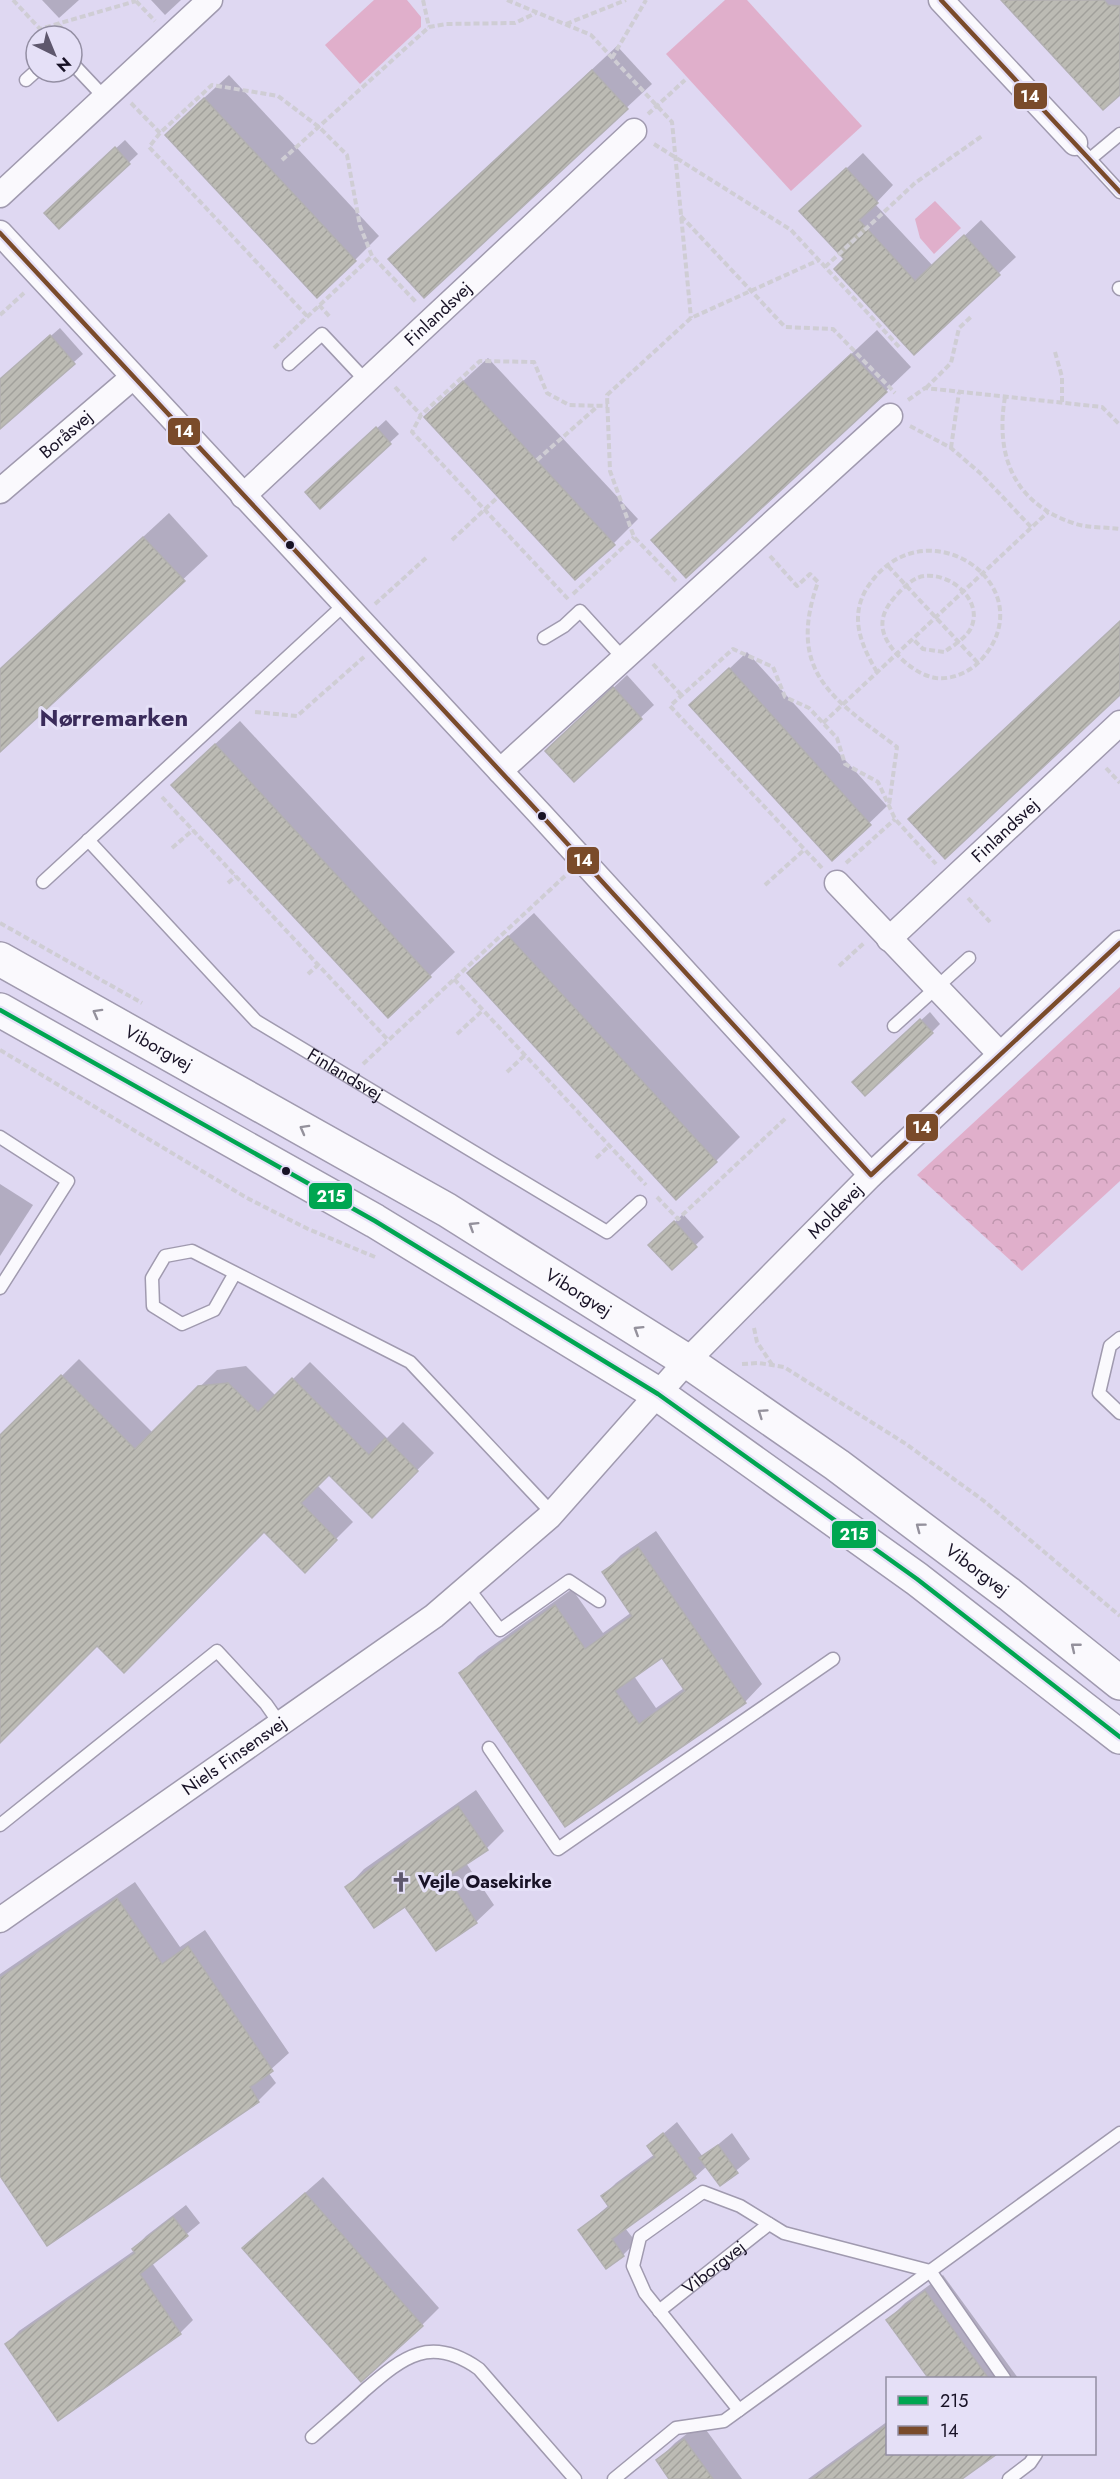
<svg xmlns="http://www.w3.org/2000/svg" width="1120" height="2479" viewBox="0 0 1120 2479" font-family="Jost,sans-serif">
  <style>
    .forest { fill: url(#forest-crowns) }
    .park { fill: #e0afcb }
    .shadow { fill: #0003; fill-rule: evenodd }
    .building { fill: url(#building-hatch); stroke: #b2b0b1; stroke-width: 1.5; fill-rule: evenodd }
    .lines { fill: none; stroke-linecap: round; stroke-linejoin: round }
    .lane-casing { stroke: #a09aaf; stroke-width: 15 }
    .street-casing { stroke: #a09aaf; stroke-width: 27 }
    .secondary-casing { stroke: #a09aaf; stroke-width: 36 }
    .path { stroke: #cfcdd4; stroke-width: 4; stroke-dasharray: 6 3; stroke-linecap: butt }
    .lane { stroke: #faf9fd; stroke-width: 12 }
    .street { stroke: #faf9fd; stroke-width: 24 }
    .secondary { stroke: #faf9fd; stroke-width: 33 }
    .bus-1-casing { stroke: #e5e0f7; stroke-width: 9 }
    .bus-2-casing { stroke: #e5e0f7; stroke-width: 9 }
    .bus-1 { stroke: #00a651; stroke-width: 4.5 }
    .bus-2 { stroke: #7a4b2a; stroke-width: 4.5 }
    .oneway { stroke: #94919c }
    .bus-dot { fill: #181226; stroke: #e5e0f7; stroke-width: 2 }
    .labels { text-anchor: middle; stroke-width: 6; stroke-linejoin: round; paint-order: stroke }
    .street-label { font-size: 18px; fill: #181226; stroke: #e5e0f7 }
    .poi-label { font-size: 18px; font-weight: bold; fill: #181226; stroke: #e5e0f7; text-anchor: start }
    .district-label { font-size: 24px; font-weight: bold; fill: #3a2b5a; stroke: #e5e0f7 }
    .line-badge { stroke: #e5e0f7; stroke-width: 2 }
    .badge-label { font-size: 16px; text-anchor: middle; font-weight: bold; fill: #fff }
  </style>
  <defs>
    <pattern id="forest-crowns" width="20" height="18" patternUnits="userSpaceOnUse" patternTransform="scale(1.5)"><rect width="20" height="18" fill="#e0afcb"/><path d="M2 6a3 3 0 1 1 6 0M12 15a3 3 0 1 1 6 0" fill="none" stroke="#bf96ae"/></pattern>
    <pattern id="building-hatch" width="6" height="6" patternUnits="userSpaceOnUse" patternTransform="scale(1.5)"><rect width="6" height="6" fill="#bcbbb4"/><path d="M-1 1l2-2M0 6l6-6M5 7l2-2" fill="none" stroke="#a1a09b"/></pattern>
  </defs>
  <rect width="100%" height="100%" fill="#dfd8f2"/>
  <polygon class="forest" points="1120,987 1120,1181 1022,1271 917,1175"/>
  <g class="park">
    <polygon points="374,0 407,0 421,17 421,27 360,84 325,45"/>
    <polygon points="725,0 747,0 862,126 791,191 666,54"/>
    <polygon points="935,201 961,228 934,254 920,238 915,219"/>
  </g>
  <g class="shadow">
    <polygon points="42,0 79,0 59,18"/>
    <polygon points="151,0 181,0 165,15"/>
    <polygon points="1015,0 1120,0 1120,92"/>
    <polygon points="617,46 652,84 424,296 415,235"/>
    <polygon points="229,75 379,236 355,260 191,110"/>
    <polygon points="125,140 138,154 60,227 55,204"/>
    <polygon points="863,153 893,185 875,204 933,266 981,220 1016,257 914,353 846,259 818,195"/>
    <polygon points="60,328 83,354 0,427 0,380"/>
    <polygon points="877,330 911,367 886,391 653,540"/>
    <polygon points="488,358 638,519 614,543 450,393"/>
    <polygon points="386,420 399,434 320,507 316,484"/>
    <polygon points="169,513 208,556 0,750 0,669"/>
    <polygon points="747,652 887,806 832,859 709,688"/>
    <polygon points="627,675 654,705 574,780 560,738"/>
    <polygon points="240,721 455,952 388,1016 198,760"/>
    <polygon points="534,913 740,1137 716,1161 494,949"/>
    <polygon points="930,1012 940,1024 932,1032 863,1074"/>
    <polygon points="0,1184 33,1205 0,1256"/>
    <polygon points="683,1214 704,1237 672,1268 659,1237"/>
    <polygon points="79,1359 153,1433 217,1370 246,1366 276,1396 310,1362 387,1438 403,1422 434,1453 372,1516 329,1473 317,1485 353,1522 305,1570 264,1530 97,1644 0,1741 0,1437"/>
    <path d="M656 1531 762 1684 745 1702 565 1825 461 1673 478 1656 572 1589 603 1633 632 1612 604 1572 621 1555ZM662 1656 684 1688 656 1708 634 1676Z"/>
    <polygon points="476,1790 504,1831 487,1848 466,1863 494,1905 476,1922 436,1949 406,1904 347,1887 364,1869"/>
    <polygon points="135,1882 180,1947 205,1930 289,2053 268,2072 276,2083 258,2101 48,2244 0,2173 0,1974"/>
    <polygon points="677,2122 703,2157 732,2133 750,2159 720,2184 707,2166 695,2177 625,2228 636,2242 623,2255 580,2230 609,2205 603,2196 616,2183 655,2154 649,2146"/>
    <polygon points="323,2177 439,2308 422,2325 262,2231"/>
    <polygon points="186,2205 200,2223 152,2263 193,2320 180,2333 59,2419 7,2344 19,2331 135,2250 134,2249 146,2236"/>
    <polygon points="943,2275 1018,2378 931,2378 888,2320 905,2303"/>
    <polygon points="888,2421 888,2454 994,2454 959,2479 808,2479"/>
    <polygon points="701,2423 742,2479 671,2479 658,2460 675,2443"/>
  </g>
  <g class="building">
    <polygon points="1001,0 1104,0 1108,5 1120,6 1120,95 1103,110"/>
    <polygon points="592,70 628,109 424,298 388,259"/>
    <polygon points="204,98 356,261 317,298 165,135"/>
    <polygon points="115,147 130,164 59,229 44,213"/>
    <polygon points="846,168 878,203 859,220 915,281 964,235 1000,275 914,355 834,269 844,259 799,211"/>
    <polygon points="50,335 75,364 0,429 0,379"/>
    <polygon points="851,354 887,392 686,578 651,540"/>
    <polygon points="463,381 615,545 575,580 424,417"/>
    <polygon points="376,427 391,444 320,509 305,492"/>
    <polygon points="143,537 185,581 0,752 0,669"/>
    <polygon points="1120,621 1120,695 945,859 908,819"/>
    <polygon points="729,668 871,825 832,861 689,705"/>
    <polygon points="613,687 642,719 574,782 545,751"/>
    <polygon points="215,744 431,977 388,1018 171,785"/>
    <polygon points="508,936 717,1162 676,1200 467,973"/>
    <polygon points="920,1019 933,1033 865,1096 852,1082"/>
    <polygon points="674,1221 697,1247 672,1270 648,1245"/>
    <polygon points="61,1375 135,1449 198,1386 228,1383 258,1412 292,1378 369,1455 385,1438 418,1471 372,1518 329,1475 301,1503 337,1540 305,1573 264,1532 124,1673 97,1646 0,1743 0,1435"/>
    <path d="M638 1547 746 1703 565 1827 459 1673 555 1605 585 1649 632 1616 602 1572ZM662 1658 685 1691 639 1724 615 1691Z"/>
    <polygon points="458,1806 488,1850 447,1877 477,1923 436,1951 405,1907 374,1928 345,1887"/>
    <polygon points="117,1898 162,1964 188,1946 273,2071 250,2087 259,2102 47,2246 0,2176 0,1978"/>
    <polygon points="663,2133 696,2178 612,2239 624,2256 606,2269 578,2230 609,2207 601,2196 655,2157 647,2146"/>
    <polygon points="718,2145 738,2173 720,2186 699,2158"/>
    <polygon points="305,2193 423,2326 361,2382 242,2248"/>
    <polygon points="173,2217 188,2236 140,2274 181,2334 58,2421 5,2344 135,2253 132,2249"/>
    <polygon points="925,2291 989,2379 929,2379 886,2320"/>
    <polygon points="888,2424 888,2454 997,2454 962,2479 812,2479"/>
    <polygon points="684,2439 713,2479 669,2479 656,2460"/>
  </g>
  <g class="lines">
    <g class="lane-casing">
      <g id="lane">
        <polyline points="72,63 105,98"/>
        <polyline points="26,80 36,71"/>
        <polyline points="1075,143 1120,192"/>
        <polyline points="1090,159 1120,134"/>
        <polyline points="1119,288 1120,289"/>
        <polyline points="289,364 322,334 367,382"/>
        <polyline points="544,638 564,626 580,611 623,658"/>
        <path id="s1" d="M88 840 256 1021 607 1232 640 1202"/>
        <polyline points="43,882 344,605"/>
        <polyline points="894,1026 969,958"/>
        <polyline points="0,1137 68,1181 0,1288"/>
        <polyline points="235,1273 214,1310 182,1324 153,1306 152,1278 165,1256 192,1251 410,1362 552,1513"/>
        <polyline points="1120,1338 1110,1346 1099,1393 1120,1413"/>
        <polyline points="467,1587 500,1630 569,1581 599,1601"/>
        <polyline points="489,1748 558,1849 833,1659"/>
        <polyline points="0,1825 217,1651 266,1704 280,1724"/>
        <path id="s2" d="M659 2311 769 2224"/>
        <polyline points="739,2410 645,2293 633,2266 640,2237 703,2192 740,2206 784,2233 930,2271 1004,2378"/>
        <path d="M312 2437C330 2421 348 2406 365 2390 404 2356 431 2335 479 2369L575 2479"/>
        <polyline points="614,2479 676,2428 724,2421 1120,2133"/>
        <polyline points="1009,2479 1030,2463 1036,2454"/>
      </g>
    </g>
    <g class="street-casing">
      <g id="street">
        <polyline points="941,0 1075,143"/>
        <polyline points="0,195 210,0"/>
        <polyline points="0,233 542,816 871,1175"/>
        <path id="s3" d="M0 491 133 377"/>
        <path id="s4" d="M243 496 634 131"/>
        <polyline points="500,771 890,416"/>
        <polyline points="837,883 1000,1054"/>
        <path id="s5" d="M889 939 1120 723"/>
        <path id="s6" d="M0 1920 434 1616 549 1517 687 1361 871 1175 1120 943"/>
      </g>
    </g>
    <g class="secondary-casing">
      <g id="secondary">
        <path id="s7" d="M0 959 447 1210 687 1361 837 1465 1009 1594 1120 1683"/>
        <polyline points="0,1010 375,1221 658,1394 917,1579 1120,1737"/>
      </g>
    </g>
    <g class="path">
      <polyline points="13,0 40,29 136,1"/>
      <polyline points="423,0 429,27"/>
      <polyline points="507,0 591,35 672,122 691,318"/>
      <polyline points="136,1 155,21"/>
      <polyline points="58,24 69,36"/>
      <polyline points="566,24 626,0"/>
      <polyline points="612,58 646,0"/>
      <polyline points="131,103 160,133"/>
      <polyline points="648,114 685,80"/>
      <polyline points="654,144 791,230 901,349"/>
      <polyline points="282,160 429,27 446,24 515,23 536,13"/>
      <polyline points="681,216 785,327 833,329 895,393"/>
      <polyline points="825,267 915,183 982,136"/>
      <polyline points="319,305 331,318"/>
      <polyline points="0,315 24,293"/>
      <polyline points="307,316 149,147 160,133 212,85 278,96 319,127 347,155 360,226 372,256 416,302"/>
      <polyline points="274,348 372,256"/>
      <polyline points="1055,352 1062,377 1062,403"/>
      <polyline points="395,387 421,415"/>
      <polyline points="926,388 951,363 959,328 972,316"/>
      <path d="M1005 397C995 456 1014 503 1073 523 1087 528 1105 527 1120 529"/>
      <polyline points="908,400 925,388 1102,407 1120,425"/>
      <polyline points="910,426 951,448 980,473 1032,528"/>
      <polyline points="951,448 959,392"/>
      <polyline points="537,460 598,406"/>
      <polyline points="452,540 498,497"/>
      <path d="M770 556 797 586 810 574 818 582C786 672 833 699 897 747L889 805"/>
      <polyline points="888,566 978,663"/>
      <polyline points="676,581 634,537 610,471 607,395 691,318 819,260"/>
      <polyline points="573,594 634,537"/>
      <polyline points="568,599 412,432 421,415 480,361 534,362 547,393 569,405 608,406"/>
      <polyline points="375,604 426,558"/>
      <polyline points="653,664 682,696"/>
      <path d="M877 672C861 645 849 617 867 588 923 500 1048 586 981 660 970 672 952 680 936 678 917 675 899 659 889 644 880 630 880 617 890 603 896 595 908 582 917 578 944 567 985 598 971 628 966 638 953 646 944 652L923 649 913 639"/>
      <polyline points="255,712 297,716 364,657"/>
      <polyline points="823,723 1048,512"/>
      <polyline points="1106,768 1120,783"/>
      <polyline points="162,797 388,1040"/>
      <polyline points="172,848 193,830"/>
      <polyline points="846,863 895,819"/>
      <polyline points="822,868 670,706 733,649 773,667 785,697 809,708 837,738 845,764 878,782 895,819 936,864"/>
      <polyline points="228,883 236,876"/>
      <polyline points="765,885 805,849"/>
      <polyline points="968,898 990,922"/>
      <polyline points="0,923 142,1003"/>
      <polyline points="839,966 864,943"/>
      <polyline points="308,974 318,965"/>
      <polyline points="454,979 646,1185"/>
      <polyline points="457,1034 483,1010"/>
      <polyline points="0,1050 247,1198 308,1229 375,1257"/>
      <polyline points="363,1064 566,875"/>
      <polyline points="507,1072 525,1055"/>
      <polyline points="596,1158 609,1146"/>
      <polyline points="657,1197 678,1219 786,1118"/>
      <polyline points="754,1328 757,1342 773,1366"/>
      <polyline points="742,1364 759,1363 784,1367 906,1444 984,1501 1120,1616"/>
    </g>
    <use href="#lane" class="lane"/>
    <use href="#street" class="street"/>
    <use href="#secondary" class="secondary"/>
    <g class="bus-1-casing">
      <polyline id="bus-1" points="0,1010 375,1221 658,1394 917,1579 1120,1737"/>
    </g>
    <g class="bus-2-casing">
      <g id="bus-2">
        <polyline points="941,0 1120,192"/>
        <polyline points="0,233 542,816 871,1175 1120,943"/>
      </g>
    </g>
    <use href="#bus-1" class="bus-1"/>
    <use href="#bus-2" class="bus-2"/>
  </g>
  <defs><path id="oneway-chevron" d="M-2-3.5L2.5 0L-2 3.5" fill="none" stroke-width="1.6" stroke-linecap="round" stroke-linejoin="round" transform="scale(1.5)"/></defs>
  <g class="oneway">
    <use href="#oneway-chevron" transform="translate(97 1013) rotate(-151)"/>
    <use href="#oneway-chevron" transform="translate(304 1129) rotate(-151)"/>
    <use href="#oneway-chevron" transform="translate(473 1226) rotate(-148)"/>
    <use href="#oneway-chevron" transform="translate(638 1330) rotate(-148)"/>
    <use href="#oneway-chevron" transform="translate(762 1413) rotate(-145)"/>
    <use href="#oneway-chevron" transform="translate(920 1527) rotate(-143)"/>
    <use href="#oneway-chevron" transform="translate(1075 1647) rotate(-141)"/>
  </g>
  <defs>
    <g id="church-bare" transform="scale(1.62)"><path d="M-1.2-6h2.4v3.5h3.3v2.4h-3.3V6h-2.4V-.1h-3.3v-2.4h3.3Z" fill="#5e576d" stroke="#e5e0f7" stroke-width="2.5" paint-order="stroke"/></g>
  </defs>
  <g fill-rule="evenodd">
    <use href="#church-bare" x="401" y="1882"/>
  </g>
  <g class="bus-dot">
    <circle cx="290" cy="545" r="5"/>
    <circle cx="542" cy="816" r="5"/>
    <circle cx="286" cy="1171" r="5"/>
  </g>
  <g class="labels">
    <g class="street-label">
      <text dy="6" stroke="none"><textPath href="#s4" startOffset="267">Finlandsvej</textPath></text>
      <text dy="6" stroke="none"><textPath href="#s3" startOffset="87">Boråsvej</textPath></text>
      <text dy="6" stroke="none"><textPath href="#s5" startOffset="159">Finlandsvej</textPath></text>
      <text dy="6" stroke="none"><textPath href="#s7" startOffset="182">Viborgvej</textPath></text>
      <text dy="6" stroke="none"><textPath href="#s1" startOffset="351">Finlandsvej</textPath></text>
      <text dy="6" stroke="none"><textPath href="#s6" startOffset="1101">Moldevej</textPath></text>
      <text dy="6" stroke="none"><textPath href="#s7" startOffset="668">Viborgvej</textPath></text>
      <text dy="6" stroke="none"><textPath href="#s7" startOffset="1154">Viborgvej</textPath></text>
      <text dy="6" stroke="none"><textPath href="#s6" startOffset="286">Niels Finsensvej</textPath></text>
      <text dy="6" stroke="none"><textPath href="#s2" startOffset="70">Viborgvej</textPath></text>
    </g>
    <g class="poi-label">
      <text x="418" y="1888">Vejle Oasekirke</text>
    </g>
    <g class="district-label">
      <text x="114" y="726">Nørremarken</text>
    </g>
  </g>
  <g class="line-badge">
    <rect x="1013" y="82" width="35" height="28" rx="6" fill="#7a4b2a"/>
    <rect x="167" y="417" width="34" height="29" rx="6" fill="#7a4b2a"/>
    <rect x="566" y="846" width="34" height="29" rx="6" fill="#7a4b2a"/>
    <rect x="905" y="1113" width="34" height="29" rx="6" fill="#7a4b2a"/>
    <rect x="308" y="1182" width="45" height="28" rx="6" fill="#00a651"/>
    <rect x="831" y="1520" width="46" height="29" rx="6" fill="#00a651"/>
  </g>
  <g class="badge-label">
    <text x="1030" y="102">14</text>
    <text x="184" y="437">14</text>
    <text x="583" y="866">14</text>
    <text x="922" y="1133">14</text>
    <text x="331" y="1202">215</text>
    <text x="854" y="1540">215</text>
  </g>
  <rect x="886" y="2377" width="210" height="78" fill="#e5e0f7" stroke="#938ea3" stroke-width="1.5"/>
  <rect x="898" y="2396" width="30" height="9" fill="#00a651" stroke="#938ea3" stroke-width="1.5"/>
  <text x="940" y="2407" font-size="18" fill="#181226">215</text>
  <rect x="898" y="2426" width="30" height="9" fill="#7a4b2a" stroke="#938ea3" stroke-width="1.5"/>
  <text x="940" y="2437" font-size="18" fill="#181226">14</text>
  <g transform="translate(54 54) rotate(137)"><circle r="28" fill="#e5e0f7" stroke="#938ea3" stroke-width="1.5"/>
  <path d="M0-4.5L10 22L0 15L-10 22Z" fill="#5e576d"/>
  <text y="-9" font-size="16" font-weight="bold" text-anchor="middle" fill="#181226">N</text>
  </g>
</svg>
